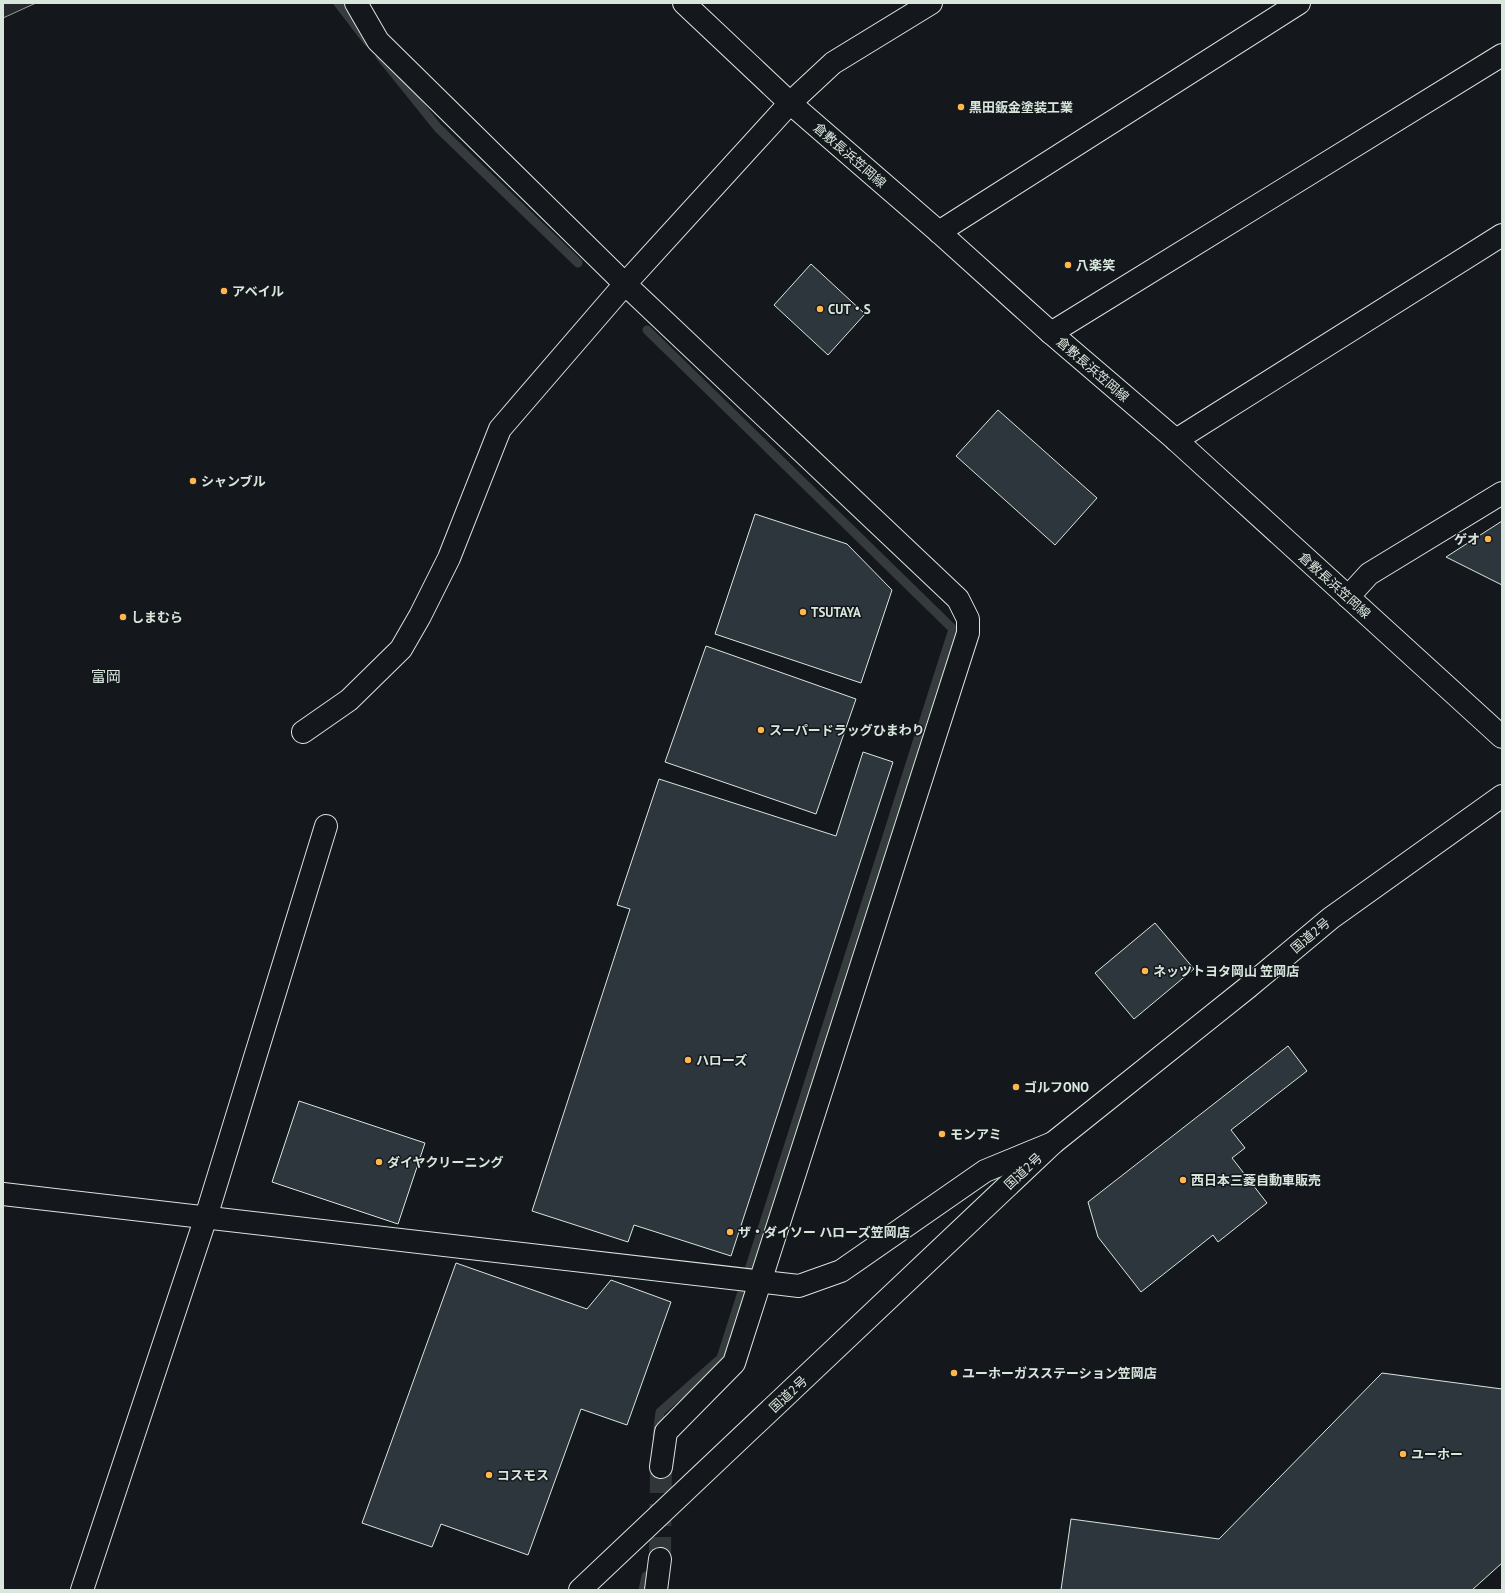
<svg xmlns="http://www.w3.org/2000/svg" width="1505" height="1593" viewBox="0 0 1505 1593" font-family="'PT Sans','Noto Sans JP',sans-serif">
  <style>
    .parking { fill: #24282b; stroke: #939e99 }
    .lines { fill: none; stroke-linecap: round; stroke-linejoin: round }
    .stream { stroke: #363b3e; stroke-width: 9 }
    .building { fill: #2c363c; stroke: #d8e6dc }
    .street-tunnel { stroke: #313739; stroke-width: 22; stroke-dasharray: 22 11; stroke-linecap: butt }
    .street-casing { stroke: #d8e6dc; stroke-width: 24 }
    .secondary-casing { stroke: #d8e6dc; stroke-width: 24 }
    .primary-casing { stroke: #d8e6dc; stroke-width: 24 }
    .highway-casing { stroke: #d8e6dc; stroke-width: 24 }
    .street { stroke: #14181c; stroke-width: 22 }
    .secondary { stroke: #14181c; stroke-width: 22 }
    .primary { stroke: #14181c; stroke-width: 22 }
    .highway { stroke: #14181c; stroke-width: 22 }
    .poi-dot { fill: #ffb74d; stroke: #14181c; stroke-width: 1.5 }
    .labels { text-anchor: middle; stroke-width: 3; stroke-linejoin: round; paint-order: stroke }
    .poi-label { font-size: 13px; font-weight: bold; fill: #d8e6dc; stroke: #14181c; text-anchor: start }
    .street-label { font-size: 13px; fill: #d8e6dc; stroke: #14181c }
    .quarter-label { font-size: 15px; fill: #d8e6dc; stroke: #14181c }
  </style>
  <rect width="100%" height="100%" fill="#14181c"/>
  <polygon class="parking" points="3,3 36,3 3,18"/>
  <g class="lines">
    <g class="stream">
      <polyline points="338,3 368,42"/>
      <polyline points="380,56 438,128 578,263"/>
      <polyline points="647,330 953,629 721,1358 660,1412 657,1436"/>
      <polyline points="643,1590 646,1576"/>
    </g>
  </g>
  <g class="building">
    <polygon points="811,264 865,314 828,355 774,305"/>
    <polygon points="998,410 1097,498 1055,545 956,456"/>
    <polygon points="755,514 847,544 892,590 861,683 715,634"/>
    <polygon points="1502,521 1502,585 1446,557"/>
    <polygon points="706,646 856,699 816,814 665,762"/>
    <polygon points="863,752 893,762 731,1256 634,1225 628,1242 532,1211 630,909 617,905 659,779 836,836"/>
    <polygon points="1155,923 1194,969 1134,1019 1095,973"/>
    <polygon points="1288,1046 1307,1071 1231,1130 1245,1148 1232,1158 1267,1203 1218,1242 1213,1235 1141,1292 1098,1237 1088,1202"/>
    <polygon points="299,1101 425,1143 398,1224 272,1182"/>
    <polygon points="456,1263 587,1309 611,1280 671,1302 627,1425 581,1409 528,1555 441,1524 432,1547 362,1523"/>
    <polygon points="1382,1373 1502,1389 1502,1563 1472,1590 1061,1590 1071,1519 1219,1539"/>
  </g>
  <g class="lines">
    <polyline class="street-tunnel" points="660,1559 661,1467"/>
    <g class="street-casing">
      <g id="street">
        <polyline points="356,3 378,41 625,284 958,599 968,619 968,633 734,1363 666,1432 661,1467"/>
        <polyline points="790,103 833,63 931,3"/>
        <polyline points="939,232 1299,3"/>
        <polyline points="1051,333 1502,55"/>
        <polyline points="1176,440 1502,235"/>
        <polyline points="1348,597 1369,574 1502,493"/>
        <polyline points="3,1194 799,1286 841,1271 985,1171 1053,1143"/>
        <polyline points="82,1590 206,1217 326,826"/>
        <polyline points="656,1590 660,1559"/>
      </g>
    </g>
    <g class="secondary-casing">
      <polyline id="secondary" points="303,732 349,700 401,649 420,616 449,558 500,429 625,284 790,103"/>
    </g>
    <g class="primary-casing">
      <polyline id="primary" points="684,3 790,103 939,232 1051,333 1176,440 1502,737"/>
    </g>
    <g class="highway-casing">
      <polyline id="highway" points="580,1590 1053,1143 1247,988 1331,918 1502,796"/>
    </g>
    <use href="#street" class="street"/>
    <use href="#secondary" class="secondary"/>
    <use href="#primary" class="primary"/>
    <use href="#highway" class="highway"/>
  </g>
  <g class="poi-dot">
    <circle cx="961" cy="107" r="4"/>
    <circle cx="1068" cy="265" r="4"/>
    <circle cx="224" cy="291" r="4"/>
    <circle cx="820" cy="309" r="4"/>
    <circle cx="193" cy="481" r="4"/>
    <circle cx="1488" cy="539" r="4"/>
    <circle cx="803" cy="612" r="4"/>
    <circle cx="123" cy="617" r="4"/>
    <circle cx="761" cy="730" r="4"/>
    <circle cx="1145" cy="971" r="4"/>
    <circle cx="688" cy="1060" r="4"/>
    <circle cx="1016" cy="1087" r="4"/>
    <circle cx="942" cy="1134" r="4"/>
    <circle cx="379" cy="1162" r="4"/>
    <circle cx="1183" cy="1180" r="4"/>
    <circle cx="730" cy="1232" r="4"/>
    <circle cx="954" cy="1373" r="4"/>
    <circle cx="1403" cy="1454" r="4"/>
    <circle cx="489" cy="1475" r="4"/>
  </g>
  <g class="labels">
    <g class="poi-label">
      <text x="969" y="112">黒田鈑金塗装工業</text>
      <text x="1076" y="270">八楽笑</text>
      <text x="232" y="296">アベイル</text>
      <text x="828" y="314">CUT・S</text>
      <text x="201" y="486">シャンブル</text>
      <text x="1480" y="544" text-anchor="end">ゲオ</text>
      <text x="811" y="617">TSUTAYA</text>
      <text x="131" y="622">しまむら</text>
      <text x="769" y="735">スーパードラッグひまわり</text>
      <text x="1153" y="976">ネッツトヨタ岡山 笠岡店</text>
      <text x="696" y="1065">ハローズ</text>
      <text x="1024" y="1092">ゴルフONO</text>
      <text x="950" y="1139">モンアミ</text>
      <text x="387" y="1167">ダイヤクリーニング</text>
      <text x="1191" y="1185">西日本三菱自動車販売</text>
      <text x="738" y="1237">ザ・ダイソー ハローズ笠岡店</text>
      <text x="962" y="1378">ユーホーガスステーション笠岡店</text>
      <text x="1411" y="1459">ユーホー</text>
      <text x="497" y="1480">コスモス</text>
    </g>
    <g class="street-label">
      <text transform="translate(850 155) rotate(41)" y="5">倉敷長浜笠岡線</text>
      <text transform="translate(1093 369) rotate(41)" y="5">倉敷長浜笠岡線</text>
      <text transform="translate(1335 585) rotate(42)" y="5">倉敷長浜笠岡線</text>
      <text transform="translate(1310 935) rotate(-40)" y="5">国道2号</text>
      <text transform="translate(1023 1171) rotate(-43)" y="5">国道2号</text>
      <text transform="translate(788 1394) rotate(-43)" y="5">国道2号</text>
    </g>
    <g class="quarter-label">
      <text x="106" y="682">富岡</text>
    </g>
  </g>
  <rect width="1505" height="1593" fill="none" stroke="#d8e6dc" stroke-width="8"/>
</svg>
